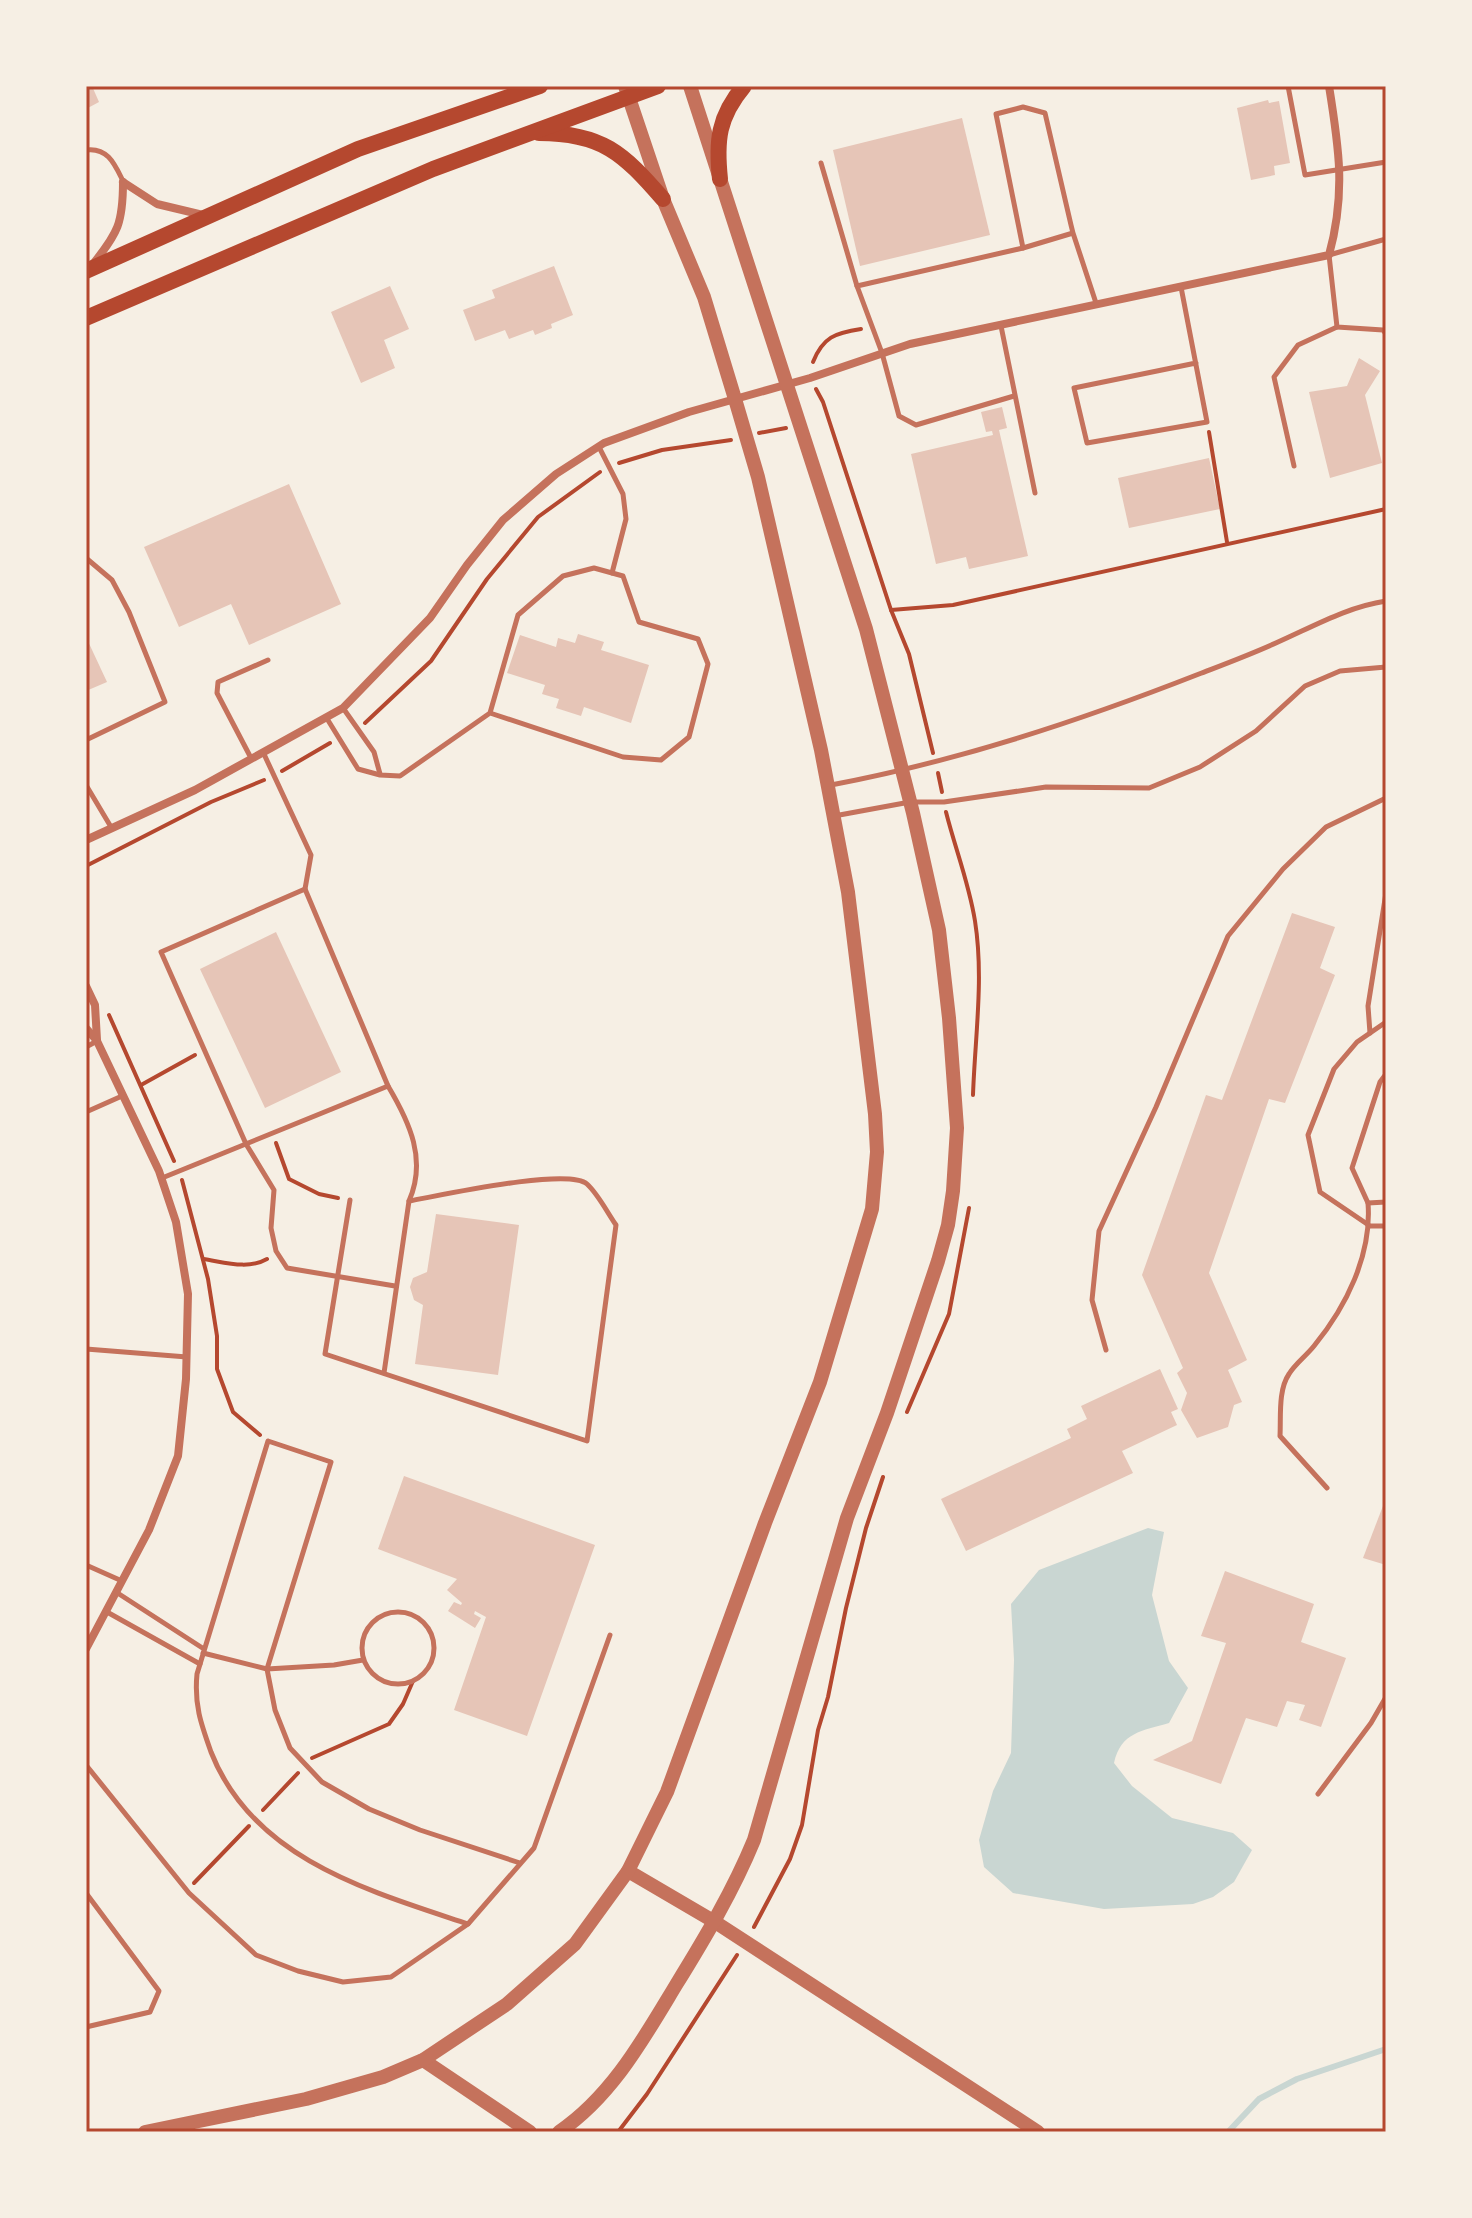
<svg xmlns="http://www.w3.org/2000/svg" width="1472" height="2218" viewBox="0 0 1472 2218" font-family="'Fira Sans Condensed',sans-serif">
  <style>
    .water { fill: #c9d6d2 }
    .lines { fill: none; stroke-linecap: round; stroke-linejoin: round }
    .stream { stroke: #c9d6d2; stroke-width: 6 }
    .building { fill: #e6c5b7 }
    .path { stroke: #b5482f; stroke-width: 4 }
    .service { stroke: #c5725c; stroke-width: 5 }
    .minor { stroke: #c5725c; stroke-width: 8 }
    .tertiary { stroke: #c5725c; stroke-width: 14 }
    .primary { stroke: #b5482f; stroke-width: 16 }
    .neatline { fill: none; stroke: #b5482f; stroke-width: 3 }
  </style>
  <rect width="100%" height="100%" fill="#f6efe4"/>
  <path class="water" d="M1148 1528 1164 1532 1152 1595 1169 1661 1188 1688 1169 1723C1142 1731 1121 1732 1114 1763L1132 1786 1172 1818 1233 1833 1252 1850 1234 1882 1213 1897 1193 1904 1104 1909 1013 1893 984 1867 979 1840 993 1791 1011 1753 1014 1660 1011 1604 1039 1570Z"/>
  <g class="lines">
    <polyline class="stream" points="1228,2132 1259,2099 1297,2079 1386,2049"/>
  </g>
  <g class="building">
    <polygon points="86,86 92,86 99,102 86,109"/>
    <polygon points="1268,100 1269,103 1279,101 1290,163 1274,166 1275,175 1251,180 1237,108"/>
    <polygon points="962,118 990,235 860,266 833,150"/>
    <polygon points="554,266 573,315 551,324 552,328 535,335 533,330 509,339 505,330 475,341 463,310 495,298 492,290"/>
    <polygon points="390,286 409,329 384,340 395,368 361,383 331,312"/>
    <polygon points="1359,358 1380,371 1365,395 1382,463 1330,478 1309,392 1347,386"/>
    <polygon points="1002,407 1007,428 999,430 1028,556 969,569 966,557 936,564 911,454 993,435 992,431 986,432 981,412"/>
    <polygon points="1209,458 1220,509 1129,528 1118,478"/>
    <polygon points="289,484 341,604 249,645 231,604 179,627 144,547"/>
    <polygon points="578,634 604,642 601,650 649,665 631,723 584,707 581,716 556,708 559,699 542,694 545,685 507,673 520,635 556,647 558,638 575,643"/>
    <polygon points="86,637 107,682 86,691"/>
    <polygon points="1292,913 1335,927 1320,968 1335,975 1285,1103 1269,1099 1209,1273 1247,1360 1228,1370 1242,1402 1234,1405 1228,1427 1197,1438 1181,1410 1187,1393 1177,1373 1183,1368 1142,1275 1206,1095 1222,1100"/>
    <polygon points="276,932 341,1072 265,1108 200,969"/>
    <polygon points="436,1214 519,1225 498,1375 415,1364 423,1305 414,1300 410,1287 413,1278 427,1272"/>
    <polygon points="1160,1369 1178,1409 1171,1412 1177,1425 1122,1451 1133,1473 966,1551 941,1499 1071,1438 1067,1429 1087,1419 1081,1406"/>
    <polygon points="404,1476 595,1545 527,1736 454,1710 486,1617 475,1611 474,1614 481,1618 475,1628 448,1611 454,1602 461,1605 462,1603 447,1590 457,1579 378,1549"/>
    <polygon points="1386,1498 1386,1565 1363,1558"/>
    <polygon points="1225,1571 1314,1604 1301,1642 1346,1658 1321,1727 1299,1720 1305,1705 1287,1701 1277,1727 1246,1718 1221,1784 1153,1760 1192,1741 1226,1643 1201,1636"/>
  </g>
  <g class="lines">
    <g class="path">
      <path d="M813 362C823 337 835 333 861 329"/>
      <polyline points="816,389 823,402 891,610 909,654 933,753"/>
      <polyline points="1209,432 1227,542"/>
      <polyline points="759,433 786,428"/>
      <polyline points="619,463 662,450 731,440"/>
      <polyline points="891,610 953,605 1386,509"/>
      <polyline points="365,723 431,661 487,579 538,517 600,472"/>
      <polyline points="282,771 330,743"/>
      <polyline points="938,773 942,792"/>
      <path d="M946 812C955 848 969 883 975 921 984 978 975 1037 973 1095"/>
      <polyline points="86,866 211,802 264,780"/>
      <polyline points="109,1015 174,1161"/>
      <polyline points="141,1085 195,1055"/>
      <polyline points="276,1143 289,1179 319,1194 338,1198"/>
      <polyline points="182,1180 208,1279 217,1336 217,1369 233,1412 260,1435"/>
      <path d="M203 1259C224 1262 248 1270 267 1259"/>
      <polyline points="907,1412 949,1314 969,1208"/>
      <polyline points="312,1758 389,1724 403,1704 413,1681"/>
      <polyline points="263,1810 298,1773"/>
      <polyline points="194,1883 249,1826"/>
      <polyline points="754,1927 790,1859 802,1825 818,1730 828,1697 846,1608 866,1528 883,1477"/>
      <polyline points="618,2132 647,2094 737,1955"/>
    </g>
    <g class="service">
      <polyline points="1288,86 1305,175 1386,162"/>
      <path d="M86 150C108 147 115 165 123 181"/>
      <polyline points="821,163 857,286"/>
      <polyline points="1073,233 1023,248 996,114 1023,107 1045,113 1071,225 1073,233 1096,303"/>
      <polyline points="1386,239 1329,255 1337,327 1383,330 1386,334"/>
      <polyline points="1181,287 1207,422 1087,443 1074,388 1196,363"/>
      <polyline points="1001,326 1035,493"/>
      <polyline points="1014,396 916,425 899,416 882,353 857,286 1023,248"/>
      <polyline points="599,447 623,494 626,519 612,573"/>
      <polyline points="1294,466 1274,377 1298,345 1337,327"/>
      <polyline points="86,558 112,580 129,612 165,702 86,740"/>
      <polyline points="343,708 374,752 380,774"/>
      <polyline points="326,717 358,769 380,775 400,776 490,713 518,615 563,576 594,568 623,576 639,622 698,639 708,664 689,737 661,760 623,757 490,713"/>
      <polyline points="263,752 311,855 305,889"/>
      <polyline points="251,758 217,693 218,682 268,660"/>
      <polyline points="86,785 111,827"/>
      <path d="M831 785C958 761 1079 721 1199 674 1225 664 1252 654 1278 642 1314 626 1347 607 1386 601"/>
      <polyline points="834,816 910,802 944,802 1046,787 1149,788 1200,767 1256,731 1305,686 1340,671 1386,667"/>
      <polyline points="1386,1022 1357,1042 1334,1069 1308,1135 1320,1192 1370,1226 1386,1226"/>
      <polyline points="1370,1033 1368,1006 1386,893"/>
      <polyline points="86,1047 97,1041"/>
      <polyline points="1386,1074 1380,1082 1352,1168 1368,1203 1386,1202"/>
      <polyline points="86,1112 122,1096"/>
      <path d="M162 1178C238 1147 313 1117 388 1086L305 889 161 952 246 1144 274 1190 271 1228 276 1251 287 1268 395 1286"/>
      <path d="M350 1200 325 1354 587 1441 616 1225C607 1212 598 1194 587 1184 568 1167 438 1196 409 1201"/>
      <polyline points="86,1349 187,1357"/>
      <polyline points="1106,1350 1092,1300 1099,1231 1156,1107 1228,936 1283,869 1326,827 1386,798"/>
      <path d="M384 1373 409 1201C427 1160 410 1123 388 1086"/>
      <path d="M1327 1488 1280 1436C1281 1417 1278 1390 1289 1374 1295 1364 1306 1356 1314 1346 1346 1307 1372 1255 1368 1203"/>
      <polyline points="86,1565 122,1581"/>
      <polyline points="116,1592 204,1649"/>
      <polyline points="107,1612 200,1664"/>
      <circle cx="398" cy="1648" r="36"/>
      <polyline points="203,1653 267,1669 334,1665 363,1660"/>
      <polyline points="86,1765 189,1893 256,1955 298,1971 343,1982 391,1977 468,1924 534,1848 610,1635"/>
      <polyline points="1318,1794 1371,1723 1386,1697"/>
      <polyline points="86,1893 159,1991 150,2012 86,2027"/>
      <path d="M468 1924C369 1891 253 1859 211 1752 201 1724 194 1705 197 1674L268 1441 331 1462 267 1669 275 1710 290 1748 322 1782 369 1809 420 1830 520 1863"/>
    </g>
    <g class="minor">
      <polyline points="123,182 157,204 203,215"/>
      <path d="M93 264C118 233 123 223 123 182"/>
      <path d="M86 840 195 790 343 708 430 618 467 565 503 520 556 474 604 443 689 412 810 378 910 344 1329 255C1346 193 1339 148 1329 86"/>
      <polyline points="86,986 95,1005 97,1040"/>
      <polyline points="86,1028 97,1041 159,1171 176,1222 188,1294 186,1379 178,1456 149,1530 86,1649"/>
    </g>
    <g class="tertiary">
      <polyline points="628,1871 715,1922 1038,2132"/>
      <polyline points="423,2060 530,2132"/>
      <polyline points="145,2132 306,2099 383,2077 423,2060 507,2004 575,1944 628,1871 667,1792 765,1523 820,1382 872,1209 877,1152 875,1114 848,892 821,750 758,477 735,399 704,297 663,199 625,86"/>
      <path d="M559 2132C612 2096 644 2038 676 1985 705 1938 733 1891 754 1840L847 1518 887 1413 938 1261 948 1225 953 1191 957 1128 949 1018 939 930 913 813 866 629 690 86"/>
    </g>
    <g class="primary">
      <path d="M539 133C602 133 623 153 663 199"/>
      <path d="M720 179C716 141 718 117 744 86"/>
      <polyline points="86,271 358,149 540,86"/>
      <polyline points="86,318 433,169 658,86"/>
    </g>
  </g>
  <rect width="1472" height="2218" fill="none" stroke="#f6efe4" stroke-width="176"/>
  <rect x="88" y="88" width="1296" height="2042" class="neatline"/>
</svg>
